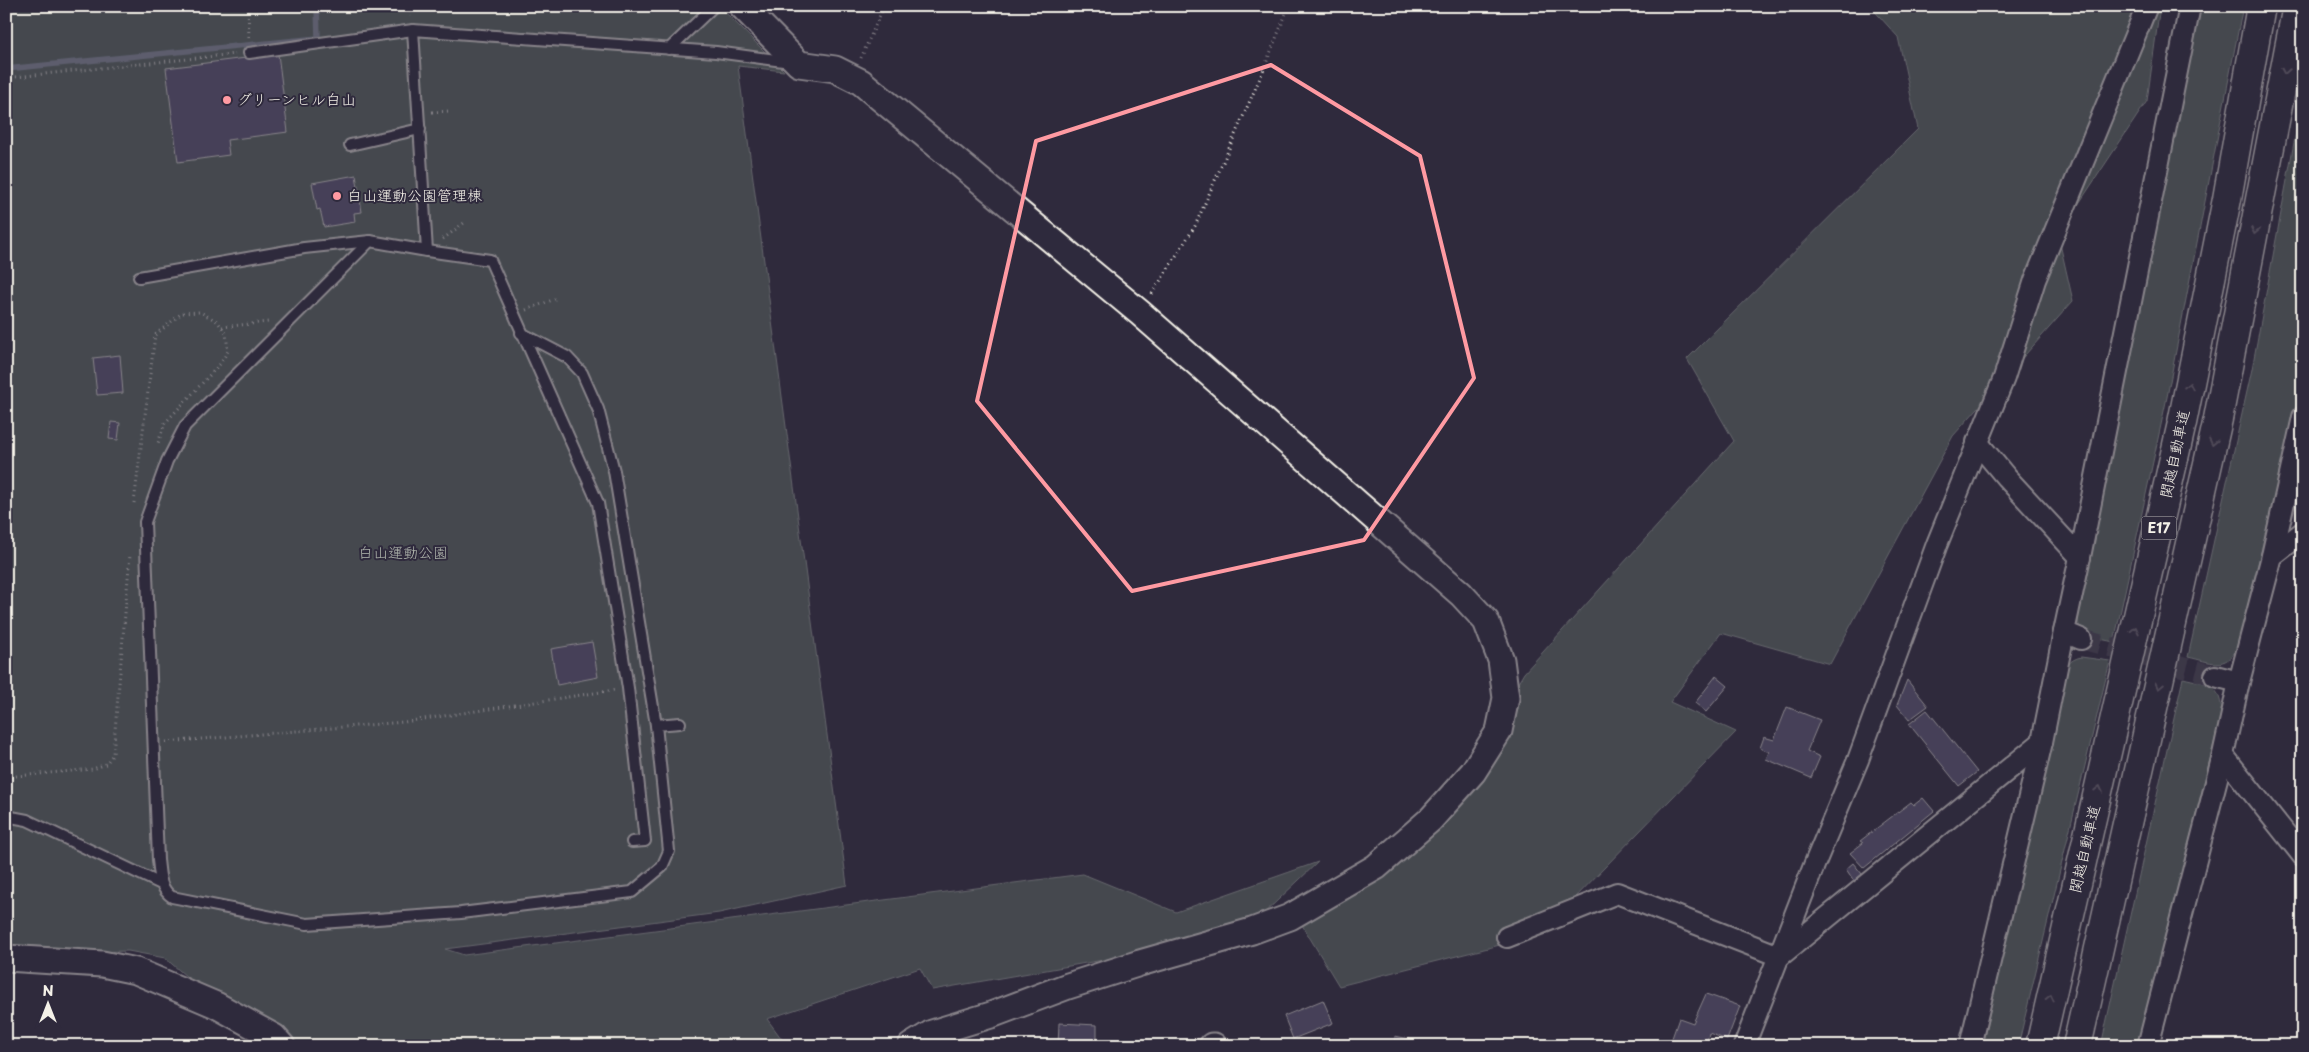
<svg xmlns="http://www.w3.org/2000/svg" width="2309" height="1052" viewBox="0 0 2309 1052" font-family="'Playpen Sans','Klee One',sans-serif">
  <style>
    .green { fill: #5e6e65; stroke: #a9b0a6 }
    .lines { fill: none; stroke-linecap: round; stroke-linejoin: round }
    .stream { stroke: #959ca9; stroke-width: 5.5 }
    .building { fill: #625c7a; stroke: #f4f1e8 }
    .minor-tunnel { stroke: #4d4857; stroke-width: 20; stroke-dasharray: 20 10; stroke-linecap: butt }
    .service-casing { stroke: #f4f1e8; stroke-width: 14 }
    .minor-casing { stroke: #f4f1e8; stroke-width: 24 }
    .tertiary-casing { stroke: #f4f1e8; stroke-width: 29 }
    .motorway-casing { stroke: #f4f1e8; stroke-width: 31 }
    .path { stroke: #f4f1e8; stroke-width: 3; stroke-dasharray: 1 4; stroke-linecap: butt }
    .service { stroke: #2f2a3d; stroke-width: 10 }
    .minor { stroke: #2f2a3d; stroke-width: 20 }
    .tertiary { stroke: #2f2a3d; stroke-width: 25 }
    .motorway { stroke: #2f2a3d; stroke-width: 28 }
    .oneway { stroke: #747079 }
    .marked { fill: none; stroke: #ff9aa2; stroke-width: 4; stroke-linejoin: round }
    .poi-dot { fill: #ff9aa2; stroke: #2f2a3d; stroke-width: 2 }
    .labels { text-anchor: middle; stroke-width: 4; stroke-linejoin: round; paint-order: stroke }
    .shield { fill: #2f2a3d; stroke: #b9b5b5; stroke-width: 1 }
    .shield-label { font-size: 14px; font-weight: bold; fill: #f4f1e8 }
    .poi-label { font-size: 15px; fill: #f4f1e8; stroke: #2f2a3d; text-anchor: start }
    .street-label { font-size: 15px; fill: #f4f1e8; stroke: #2f2a3d }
    .park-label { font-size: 15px; fill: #b0b6ad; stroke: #2f2a3d }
  </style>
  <rect width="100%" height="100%" fill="#2f2a3d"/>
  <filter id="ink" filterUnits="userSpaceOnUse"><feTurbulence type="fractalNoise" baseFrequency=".02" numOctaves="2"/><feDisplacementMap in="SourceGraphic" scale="10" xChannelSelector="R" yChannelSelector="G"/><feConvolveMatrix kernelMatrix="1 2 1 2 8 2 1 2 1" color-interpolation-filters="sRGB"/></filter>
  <g filter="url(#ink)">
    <g class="green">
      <polygon points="6,6 719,6 784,71 738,66 847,885 719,913 445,949 464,955 1083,874 1176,912 1318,862 1240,936 932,990 920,968 767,1019 787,1046 267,1046 165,958 128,951 6,954"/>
      <polygon points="1870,6 2160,6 2147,101 2058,235 2073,301 1953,436 1830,664 1721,633 1670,702 1736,732 1539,935 1339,986 1299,920 1442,810 1524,673 1734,441 1687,359 1918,129 1898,37"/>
      <path d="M2193 6H2243L2167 397 2114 642C2083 635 2076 638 2078 602Z"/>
      <path d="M2303 94V377L2238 647C2225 671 2211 662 2188 657L2252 369Z"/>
      <path d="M2081 657 2110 661 2018 1046H1982L2018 887 2062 677C2066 666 2069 660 2081 657Z"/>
      <path d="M2183 678C2208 684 2219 683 2222 711L2180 879 2141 1046H2101Z"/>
    </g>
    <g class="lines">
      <polyline class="stream" points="6,69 318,38 317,6"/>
    </g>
    <g class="building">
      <polygon points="278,54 288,132 227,140 229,155 178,162 166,68"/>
      <polygon points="356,175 362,212 354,213 355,222 324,227 320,209 317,210 312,183"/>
      <polygon points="120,355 123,393 97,395 93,358"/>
      <polygon points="111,422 120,423 118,440 109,439"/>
      <polygon points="592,642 598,677 557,685 551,649"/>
      <polygon points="1716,676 1728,686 1706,712 1695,703"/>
      <polygon points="1907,680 1928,706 1909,720 1897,705"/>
      <polygon points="1787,707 1820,720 1807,751 1820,757 1811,778 1766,759 1769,752 1760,748 1764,737 1774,740"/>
      <polygon points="1927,710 1977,772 1959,786 1909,724"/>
      <polygon points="1923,798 1934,811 1864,868 1850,853 1863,843 1860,841 1911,802 1914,805"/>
      <polygon points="1853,863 1862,874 1854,881 1846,869"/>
      <polygon points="1706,994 1740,1006 1727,1040 1709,1033 1706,1046 1684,1046 1671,1041 1679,1018 1693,1023"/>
      <polygon points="1323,1000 1333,1023 1293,1039 1284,1016"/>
      <polygon points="1059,1023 1097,1025 1097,1046 1058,1046"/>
      <polygon points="1395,1036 1414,1040 1413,1046 1393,1046"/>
    </g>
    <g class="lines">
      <polyline class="minor-tunnel" points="2081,639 2215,676"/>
      <g class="service-casing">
        <g id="service">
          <polyline points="669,49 714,6"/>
          <polyline points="249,53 413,30"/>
          <polyline points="350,145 420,129"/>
          <path d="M370 241 185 426 167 461 145 522 158 860C160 874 159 888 172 897L307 924 461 913 632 892 662 867 669 851 656 725 614 471 598 409 582 373 567 357 521 333"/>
          <polyline points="427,251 490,260 598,503 628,688 645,841 632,842"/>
          <polyline points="139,277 304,248 370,241 427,251 413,30 716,52 791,62"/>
          <polyline points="656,725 680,723"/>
          <polyline points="6,816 27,820 161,884"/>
        </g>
      </g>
      <g class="minor-casing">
        <g id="minor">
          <polyline points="1977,442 2006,477 2080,557"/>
          <polyline points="2272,556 2303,532"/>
          <polyline points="2081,639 2064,632 2080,557 2190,6"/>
          <polyline points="2239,682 2272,556 2303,417"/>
          <polyline points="2223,755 2303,856"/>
          <polyline points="1507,937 1617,893 1779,956"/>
          <polyline points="1780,956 2042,742"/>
          <polyline points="1744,1046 1815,863 1858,760 1937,544 2004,378 2035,280 2147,6"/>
          <polyline points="1970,1046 2042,742 2064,632"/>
          <polyline points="2148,1046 2223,755 2239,682 2215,676"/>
        </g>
      </g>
      <g class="tertiary-casing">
        <g id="tertiary">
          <polyline points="742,6 799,64 835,69 861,82 1140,313 1461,594 1486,621 1501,660 1506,698 1499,731 1473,772 1431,819 1376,867 1290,917 1252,931 1140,963 1068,986 991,1015 932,1033 911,1046"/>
          <polyline points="6,958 102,964 136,971 216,1005 274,1037 282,1046"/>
          <polyline points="1212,1046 1214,1046"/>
        </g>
      </g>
      <g class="motorway-casing">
        <g id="motorway">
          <polyline points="2040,1046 2182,423 2227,199 2261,6"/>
          <polyline points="2077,1046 2218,419 2297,6"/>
        </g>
      </g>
      <g class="path">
        <polyline points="248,6 249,38"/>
        <polyline points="410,6 411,16"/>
        <polyline points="581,6 602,6"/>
        <polyline points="861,58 884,6"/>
        <polyline points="6,78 235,54"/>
        <polyline points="432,112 450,111"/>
        <polyline points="443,239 464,223"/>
        <polyline points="1152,294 1195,226 1263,71 1289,6"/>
        <polyline points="526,310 555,299"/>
        <polyline points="222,327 268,322"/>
        <polyline points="134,503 155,335 182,313 200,312 217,321 226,333 228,351 220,364 165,423 158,443"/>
        <polyline points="166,742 404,722 614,690"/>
        <polyline points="6,777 93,769 106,764 113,754 130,555"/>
      </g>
      <use href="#service" class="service"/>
      <use href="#minor" class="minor"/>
      <use href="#tertiary" class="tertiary"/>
      <use href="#motorway" class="motorway"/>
    </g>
    <defs><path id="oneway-chevron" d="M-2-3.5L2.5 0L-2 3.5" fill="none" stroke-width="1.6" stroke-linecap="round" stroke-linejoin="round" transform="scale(1.25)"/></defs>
    <g class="oneway">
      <use href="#oneway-chevron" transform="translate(2285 71) rotate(100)"/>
      <use href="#oneway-chevron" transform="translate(2255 231) rotate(101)"/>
      <use href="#oneway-chevron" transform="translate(2189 386) rotate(-79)"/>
      <use href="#oneway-chevron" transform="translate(2213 442) rotate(102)"/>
      <use href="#oneway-chevron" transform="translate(2135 630) rotate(-77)"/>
      <use href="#oneway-chevron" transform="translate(2159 686) rotate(103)"/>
      <use href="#oneway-chevron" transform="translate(2099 789) rotate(-77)"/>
      <use href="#oneway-chevron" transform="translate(2050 998) rotate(-77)"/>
    </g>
  </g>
  <path d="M0 0H2309V1052H0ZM1271 65 1420 156 1474 378 1364 540 1132 591 977 401 1036 141Z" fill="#2f2a3d" fill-opacity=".55" fill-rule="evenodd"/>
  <path class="marked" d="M1271 65 1420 156 1474 378 1364 540 1132 591 977 401 1036 141Z"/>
  <g class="poi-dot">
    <circle cx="227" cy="100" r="5"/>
    <circle cx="337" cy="196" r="5"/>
  </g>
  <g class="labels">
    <rect class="shield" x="2141.5" y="516.5" width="35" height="23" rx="4"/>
    <g class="shield-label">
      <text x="2159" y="533">E17</text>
    </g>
    <g class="poi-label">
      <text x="237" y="105">グリーンヒル白山</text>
      <text x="347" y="201">白山運動公園管理棟</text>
    </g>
    <g class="street-label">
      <text transform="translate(2175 454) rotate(-78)" y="5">関越自動車道</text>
      <text transform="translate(2085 849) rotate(-77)" y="5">関越自動車道</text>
    </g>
    <g class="park-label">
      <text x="403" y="558">白山運動公園</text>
    </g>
  </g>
  <rect width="2309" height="1052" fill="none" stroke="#2f2a3d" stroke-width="25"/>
  <rect x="12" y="12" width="2284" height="1027" fill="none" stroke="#f4f1e8" stroke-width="2" filter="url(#ink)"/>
  <g transform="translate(48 1004)" stroke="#2f2a3d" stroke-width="4" paint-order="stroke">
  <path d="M0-4L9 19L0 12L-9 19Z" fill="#f4f1e8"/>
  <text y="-8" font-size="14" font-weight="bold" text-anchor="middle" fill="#f4f1e8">N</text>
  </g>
</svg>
